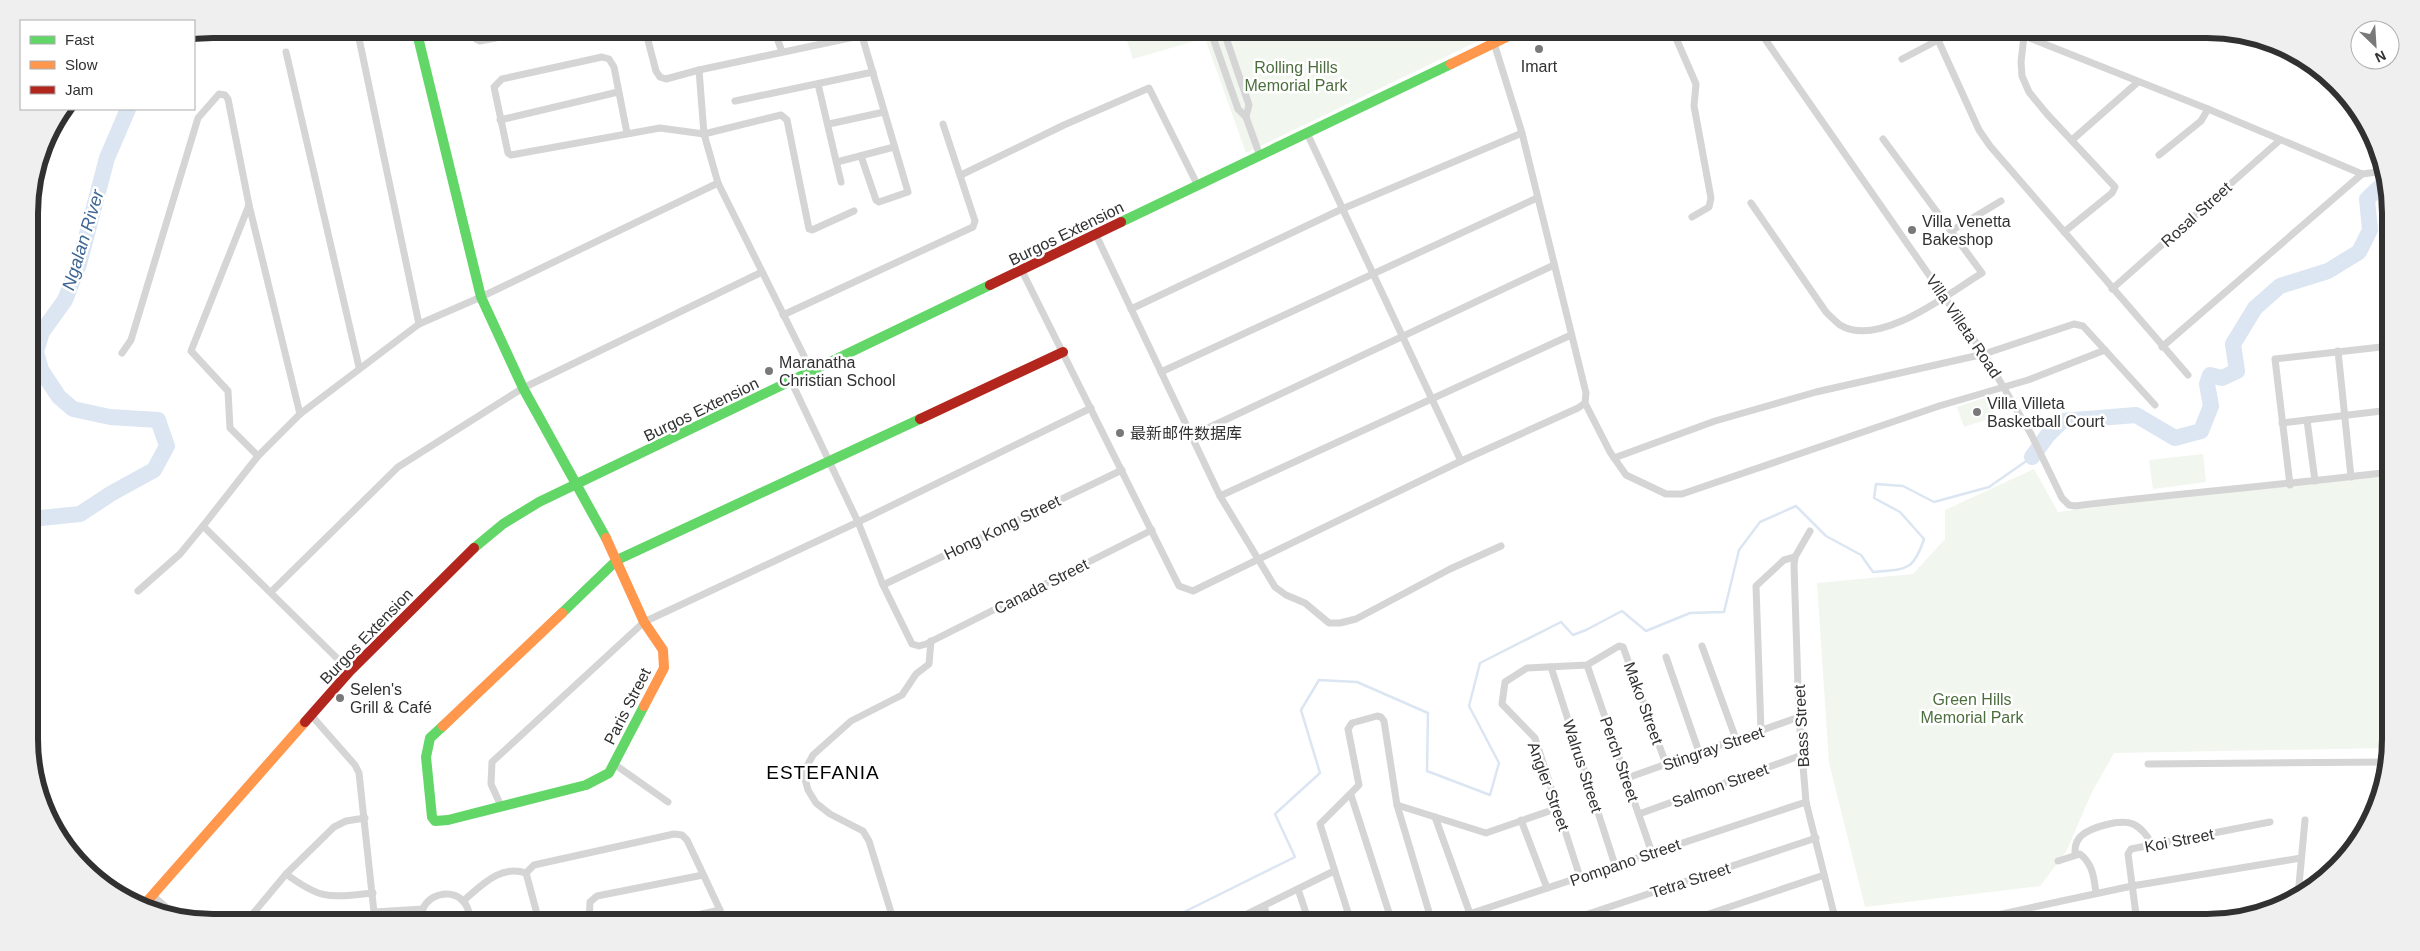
<svg xmlns="http://www.w3.org/2000/svg" width="2420" height="951" viewBox="0 0 2420 951" font-family="Arial,'Noto Sans SC',sans-serif">
  <style>
    .green { fill: #f1f6ee }
    .lines { fill: none; stroke-linecap: round; stroke-linejoin: round }
    .stream { stroke: #dbe6f2; stroke-width: 2.5 }
    .river { stroke: #dbe6f2; stroke-width: 16 }
    .street { stroke: #d5d5d5; stroke-width: 7 }
    .fast { stroke: #63d668; stroke-width: 10 }
    .slow { stroke: #ff974d; stroke-width: 10 }
    .jam { stroke: #b3261e; stroke-width: 10 }
    .poi-dot { fill: #797979; stroke: #fff; stroke-width: 2 }
    .labels { text-anchor: middle; stroke-width: 5; stroke-linejoin: round; paint-order: stroke }
    .poi-label { font-size: 16px; fill: #313131; stroke: #fff; text-anchor: start }
    .park-label { font-size: 16px; fill: #4d6e3e; stroke: #fff }
    .street-label { font-size: 16px; fill: #313131; stroke: #fff }
    .water-label { font-size: 18px; font-style: italic; fill: #3e6694; stroke: #fff }
    .quarter-label { font-size: 19px; letter-spacing: 1px; fill: #000; stroke: #fff }
    .rim { fill: none; stroke: #313131; stroke-width: 6 }
  </style>
  <rect width="100%" height="100%" fill="#fff"/>
  <g class="green">
    <polygon points="1123,29 1503,29 1246,153 1205,38 1133,59"/>
    <polygon points="1990,396 1995,417 1964,427 1957,407"/>
    <polygon points="2203,454 2206,482 2153,489 2149,460"/>
    <polygon points="2034,469 2058,512 2390,472 2390,748 2114,753 2092,792 2066,852 2040,886 1865,907 1829,763 1817,583 1913,574 1945,539 1945,510"/>
  </g>
  <g class="lines">
    <path class="stream" d="M1151 922 1170 919 1295 857 1275 814 1320 773 1301 710 1319 680 1357 682 1428 713 1427 771 1490 795 1499 763 1469 706 1480 663 1561 622 1573 635 1586 630 1622 611 1646 631 1690 613 1724 612 1739 550 1760 522 1796 506 1826 536 1861 555 1873 572C1906 569 1913 572 1924 539L1900 512 1874 498 1876 484 1903 486 1934 502 1989 487 2032 457"/>
    <g class="river">
      <polyline points="2032,457 2047,436 2062,421 2136,415 2175,438 2201,431 2211,406 2207,384 2210,375 2222,378 2237,371 2233,344 2255,308 2280,286 2328,271 2359,252 2370,230 2367,199 2387,180"/>
      <polyline points="31,519 80,514 112,493 154,470 167,446 158,420 110,417 73,409 59,397 41,370 36,352 42,332 65,300 79,264 107,158 128,109"/>
    </g>
    <g class="street">
      <polyline points="357,29 419,324"/>
      <polyline points="472,29 476,39 480,41 542,29"/>
      <polyline points="645,29 656,71 660,77 666,79 699,70 878,32"/>
      <polyline points="774,29 782,52"/>
      <polyline points="818,29 824,43"/>
      <polyline points="860,29 908,192 879,202 876,200 861,156"/>
      <polyline points="1210,29 1238,109 1246,117 1260,156"/>
      <polyline points="1223,29 1249,105 1246,117"/>
      <polyline points="1672,29 1696,84 1694,106 1711,198 1709,207 1692,217"/>
      <path d="M1758 29 1984 354 2031 434 2062 498 2069 505 2075 506C2180 493 2285 485 2390 472"/>
      <polyline points="1933,29 1979,130 1990,146 2188,375"/>
      <polyline points="2007,29 2208,109 2362,174 2385,171"/>
      <polyline points="646,33 655,29"/>
      <polyline points="2024,36 2021,62 2022,76 2029,92 2047,114 2115,187 2112,193 2064,232"/>
      <polyline points="286,52 359,367"/>
      <polyline points="1902,59 1959,29"/>
      <polyline points="699,70 704,134 718,183 812,372"/>
      <polyline points="818,84 841,182"/>
      <polyline points="735,101 873,72"/>
      <polyline points="500,120 618,92"/>
      <polyline points="829,124 884,112"/>
      <polyline points="627,133 614,67 609,59 602,57 502,79 494,87 508,153 511,155 660,128 704,134 781,115 787,120 809,229 812,230 854,211"/>
      <polyline points="1307,133 1461,461"/>
      <polyline points="2072,140 2138,82"/>
      <polyline points="2159,155 2201,121 2208,109"/>
      <polyline points="837,162 894,147"/>
      <polyline points="961,175 1064,125 1149,88 1198,186"/>
      <path d="M1751 203 1826 312C1830 316 1835 321 1840 325 1879 349 1949 293 1982 273L1883 139"/>
      <polyline points="249,205 191,351 228,391 230,428 258,456"/>
      <polyline points="1951,231 2001,201"/>
      <polyline points="2389,233 2390,238"/>
      <polyline points="1096,235 1220,496 1275,587 1286,595 1305,603 1329,623 1340,623 1356,619 1450,569 1501,546"/>
      <polyline points="1022,271 1179,586 1193,591 1461,461 1578,408 1585,403 1586,393 1522,133 1494,43"/>
      <polyline points="2112,289 2280,140"/>
      <polyline points="1131,309 1342,209 1522,133"/>
      <polyline points="783,315 973,227 975,221 943,124"/>
      <polyline points="2387,346 2390,370"/>
      <polyline points="2162,347 2362,174"/>
      <polyline points="2338,351 2351,477"/>
      <polyline points="122,353 131,340 198,118 219,94 225,95 228,99 249,205 300,414"/>
      <polyline points="1161,372 1537,198"/>
      <polyline points="791,381 858,522 883,585 912,644 919,646 926,644 1152,530"/>
      <polyline points="1585,403 1610,452 1626,475 1666,494 1682,494 1939,406 2028,380 2105,350"/>
      <polyline points="2307,420 2315,481"/>
      <polyline points="2282,423 2390,410"/>
      <polyline points="1191,436 1554,265"/>
      <polyline points="1614,458 1715,421 1816,392 1984,354 2074,324 2083,326 2155,405"/>
      <polyline points="2290,485 2275,359 2390,346"/>
      <polyline points="1220,496 1571,335"/>
      <polyline points="1810,531 1795,557 1794,565 1799,717 1806,802 1836,922"/>
      <polyline points="883,585 1122,470"/>
      <polyline points="138,591 180,554 203,526"/>
      <polyline points="271,592 398,467 523,388 762,272"/>
      <polyline points="1702,646 1736,739"/>
      <polyline points="1666,657 1699,752"/>
      <polyline points="1587,665 1652,853"/>
      <polyline points="1551,667 1615,865"/>
      <polyline points="350,671 203,526 258,456 300,414 419,324 481,297 718,183"/>
      <polyline points="311,715 355,765 359,773 375,922"/>
      <polyline points="1761,731 1756,586 1784,560 1795,557"/>
      <polyline points="614,764 668,802"/>
      <polyline points="2148,764 2387,762"/>
      <polyline points="1627,778 1799,717"/>
      <polyline points="1351,795 1392,922"/>
      <polyline points="1397,805 1486,833 1558,808"/>
      <polyline points="501,806 491,784 492,762 644,622 858,522 1091,408"/>
      <polyline points="1639,814 1802,755"/>
      <polyline points="1435,817 1473,922"/>
      <polyline points="1521,820 1547,888"/>
      <path d="M2075 855C2075 848 2075 842 2081 836 2091 827 2120 819 2133 824 2142 828 2147 836 2152 844"/>
      <path d="M2058 861 2080 854C2093 864 2094 878 2096 893"/>
      <polyline points="526,873 534,865 674,834 682,835 687,840 720,910 722,922"/>
      <polyline points="526,873 536,910 535,922"/>
      <path d="M286 874C323 901 329 897 373 893"/>
      <polyline points="1580,877 1535,738 1502,704 1505,682 1527,668 1587,665 1619,646 1623,647 1666,764"/>
      <polyline points="1298,889 1309,922"/>
      <polyline points="152,895 176,916"/>
      <polyline points="2298,896 2305,820"/>
      <path d="M463 901C481 886 500 864 526 873"/>
      <polyline points="1264,906 1269,922"/>
      <polyline points="374,912 423,909"/>
      <polyline points="246,922 286,874 334,827 346,821 365,818"/>
      <path d="M422 922C415 891 470 879 470 922"/>
      <polyline points="589,922 590,902 597,896 703,875"/>
      <polyline points="665,922 720,910"/>
      <polyline points="894,922 869,841 863,831 830,814 816,803 808,790 805,779 807,766 813,755 851,721 902,695 916,674 929,664 931,641"/>
      <polyline points="1231,922 1334,871"/>
      <polyline points="1351,922 1320,824 1359,785 1348,729 1352,723 1377,716 1381,717 1384,721 1397,805 1432,922"/>
      <polyline points="1445,922 1806,802"/>
      <polyline points="1564,922 1816,838"/>
      <polyline points="1685,922 1824,875"/>
      <polyline points="1808,922 1834,913"/>
      <polyline points="1964,922 2132,886 2301,858"/>
      <polyline points="2137,922 2128,854 2131,849 2270,822"/>
      <polyline points="2205,922 2253,915"/>
    </g>
    <g class="fast">
      <polyline points="416,29 481,297 523,388 606,538"/>
      <polyline points="1121,222 1451,64"/>
      <polyline points="474,548 503,524 539,502 990,285"/>
      <polyline points="562,613 617,560 920,419"/>
      <polyline points="443,726 430,738 426,757 432,817 435,821 448,820 586,785 609,773 644,706"/>
    </g>
    <g class="slow">
      <polyline points="1451,64 1523,29"/>
      <polyline points="606,538 644,622 663,650 664,668 644,706"/>
      <polyline points="443,726 562,613"/>
      <polyline points="142,907 305,722"/>
    </g>
    <g class="jam">
      <polyline points="990,285 1121,222"/>
      <polyline points="920,419 1063,352"/>
      <polyline points="305,722 350,671 474,548"/>
    </g>
  </g>
  <g class="poi-dot">
    <circle cx="1539" cy="49" r="5"/>
    <circle cx="1912" cy="230" r="5"/>
    <circle cx="769" cy="371" r="5"/>
    <circle cx="1977" cy="412" r="5"/>
    <circle cx="1120" cy="433" r="5"/>
    <circle cx="340" cy="698" r="5"/>
  </g>
  <g class="labels">
    <g class="poi-label">
      <text x="1539" y="72" text-anchor="middle">Imart</text>
      <text x="1922" y="227">Villa Venetta<tspan x="1922" dy="18">Bakeshop</tspan></text>
      <text x="779" y="368">Maranatha<tspan x="779" dy="18">Christian School</tspan></text>
      <text x="1987" y="409">Villa Villeta<tspan x="1987" dy="18">Basketball Court</tspan></text>
      <text x="1130" y="439">最新邮件数据库</text>
      <text x="350" y="695">Selen's<tspan x="350" dy="18">Grill &amp; Café</tspan></text>
    </g>
    <g class="park-label">
      <text x="1296" y="73">Rolling Hills<tspan x="1296" dy="18">Memorial Park</tspan></text>
      <text x="1972" y="705">Green Hills<tspan x="1972" dy="18">Memorial Park</tspan></text>
    </g>
    <g class="street-label">
      <text transform="translate(2196 214) rotate(-42)" y="6">Rosal Street</text>
      <text transform="translate(1066 233) rotate(-26)" y="6">Burgos Extension</text>
      <text transform="translate(1964 326) rotate(56)" y="6">Villa Villeta Road</text>
      <text transform="translate(701 409) rotate(-26)" y="6">Burgos Extension</text>
      <text transform="translate(1002 527) rotate(-26)" y="6">Hong Kong Street</text>
      <text transform="translate(1041 586) rotate(-27)" y="6">Canada Street</text>
      <text transform="translate(366 636) rotate(-46)" y="6">Burgos Extension</text>
      <text transform="translate(1644 703) rotate(70)" y="6">Mako Street</text>
      <text transform="translate(627 706) rotate(-63)" y="6">Paris Street</text>
      <text transform="translate(1801 726) rotate(-93)" y="6">Bass Street</text>
      <text transform="translate(1713 748) rotate(-19)" y="6">Stingray Street</text>
      <text transform="translate(1620 759) rotate(71)" y="6">Perch Street</text>
      <text transform="translate(1583 766) rotate(72)" y="6">Walrus Street</text>
      <text transform="translate(1720 785) rotate(-20)" y="6">Salmon Street</text>
      <text transform="translate(1549 786) rotate(70)" y="6">Angler Street</text>
      <text transform="translate(2179 840) rotate(-11)" y="6">Koi Street</text>
      <text transform="translate(1625 862) rotate(-19)" y="6">Pompano Street</text>
      <text transform="translate(1690 880) rotate(-18)" y="6">Tetra Street</text>
    </g>
    <g class="water-label">
      <text transform="translate(83 240) rotate(-73)" y="6">Ngalan River</text>
    </g>
    <g class="quarter-label">
      <text x="823" y="779">ESTEFANIA</text>
    </g>
  </g>
  <path d="M0 0H2420V951H0ZM213 38H2207A175 175 0 0 1 2382 213V739A175 175 0 0 1 2207 914H213A175 175 0 0 1 38 739V213A175 175 0 0 1 213 38Z" fill="#efefef" fill-rule="evenodd"/>
  <path class="rim" d="M213 38H2207A175 175 0 0 1 2382 213V739A175 175 0 0 1 2207 914H213A175 175 0 0 1 38 739V213A175 175 0 0 1 213 38Z"/>
  <rect x="20" y="20" width="175" height="90" fill="#ffffff" stroke="#adadad"/>
  <rect x="30" y="36" width="25" height="8" fill="#63d668" stroke="#adadad"/>
  <text x="65" y="45" font-size="15" fill="#313131">Fast</text>
  <rect x="30" y="61" width="25" height="8" fill="#ff974d" stroke="#adadad"/>
  <text x="65" y="70" font-size="15" fill="#313131">Slow</text>
  <rect x="30" y="86" width="25" height="8" fill="#b3261e" stroke="#adadad"/>
  <text x="65" y="95" font-size="15" fill="#313131">Jam</text>
  <g transform="translate(2375 45) rotate(155)"><circle r="24" fill="#ffffff" stroke="#adadad"/>
  <path d="M0-4L9 19L0 12L-9 19Z" fill="#797979"/>
  <text y="-8" font-size="14" font-weight="bold" text-anchor="middle" fill="#313131">N</text>
  </g>
</svg>
